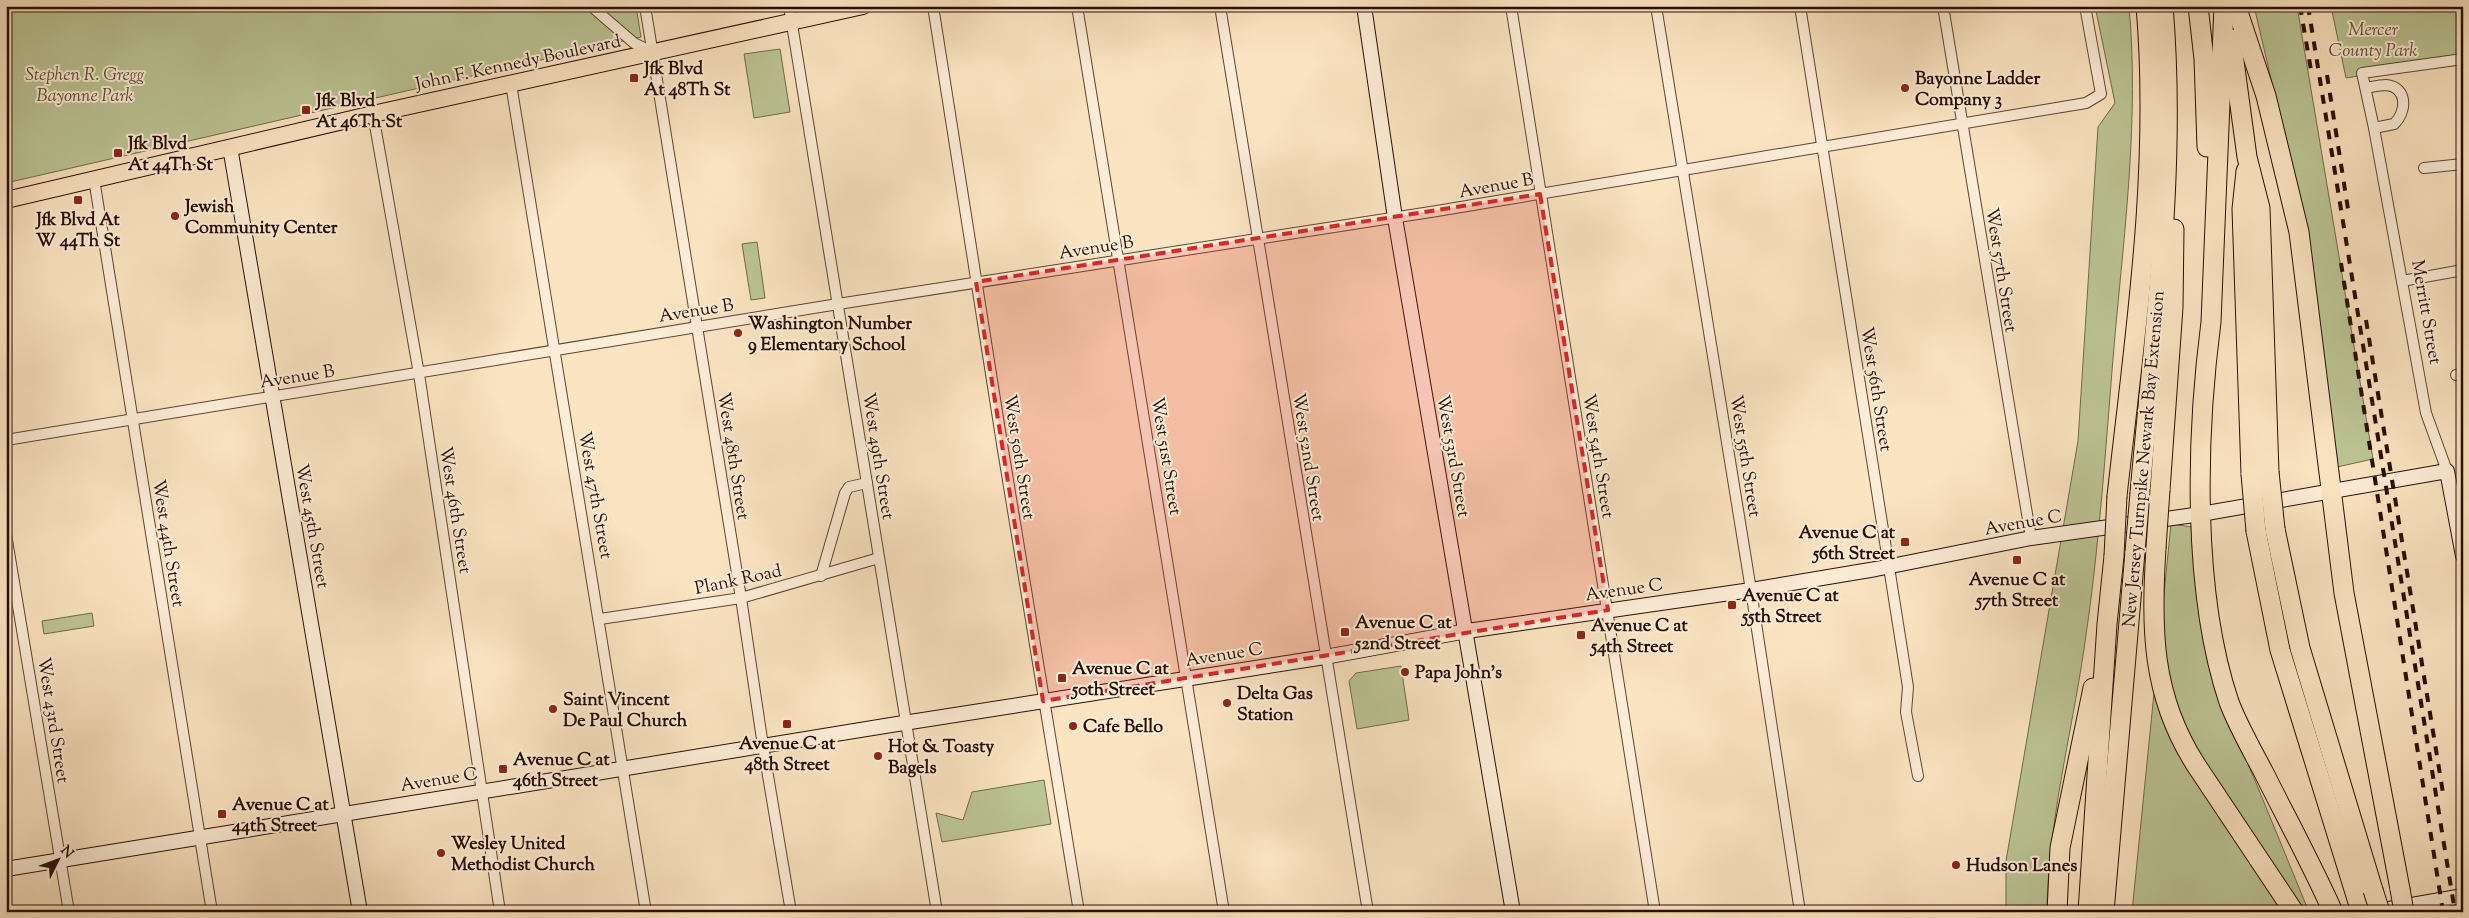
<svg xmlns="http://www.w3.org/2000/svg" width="2469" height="918" viewBox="0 0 2469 918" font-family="'Sorts Mill Goudy',serif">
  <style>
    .green { fill: #bcc595; stroke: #726a4c }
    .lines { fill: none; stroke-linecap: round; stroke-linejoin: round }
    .street-casing { stroke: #5d4434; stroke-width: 12 }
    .secondary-casing { stroke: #280e04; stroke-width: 16 }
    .primary-casing { stroke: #280e04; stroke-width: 18 }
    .highway-casing { stroke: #280e04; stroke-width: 21 }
    .street { stroke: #fcedd7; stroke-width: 10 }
    .secondary { stroke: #fcedd7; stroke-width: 14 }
    .primary { stroke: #fbe4c2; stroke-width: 16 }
    .highway { stroke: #fbe4c2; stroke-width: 19 }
    .rail { stroke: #280e04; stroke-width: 4; stroke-dasharray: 9 9; stroke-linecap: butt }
    .highway-bridge-casing { stroke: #280e04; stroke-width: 21; stroke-linecap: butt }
    .highway-bridge { stroke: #fbe4c2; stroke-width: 19 }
    .marked { fill: #d62828; fill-opacity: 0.2; stroke: #d62828; stroke-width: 4; stroke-dasharray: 10 6; stroke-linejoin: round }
    .poi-dot { fill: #8f2418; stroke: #fcedd7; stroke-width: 2 }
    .labels { text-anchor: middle; stroke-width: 4; stroke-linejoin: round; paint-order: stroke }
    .park-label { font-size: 18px; font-style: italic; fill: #5c4e37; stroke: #fcedd7 }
    .street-label { font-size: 18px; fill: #280e04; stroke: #fcedd7 }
    .poi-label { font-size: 18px; font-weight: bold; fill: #280e04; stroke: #fcedd7; text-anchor: start }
  </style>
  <rect width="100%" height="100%" fill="#fbe4c2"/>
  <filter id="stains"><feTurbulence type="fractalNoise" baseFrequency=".004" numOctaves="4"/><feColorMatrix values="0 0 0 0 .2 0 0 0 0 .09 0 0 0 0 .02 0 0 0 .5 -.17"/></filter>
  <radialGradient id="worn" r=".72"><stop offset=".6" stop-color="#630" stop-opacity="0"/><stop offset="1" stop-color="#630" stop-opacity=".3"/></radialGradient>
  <g class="green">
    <polygon points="6,6 636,6 641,37 6,183"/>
    <path d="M2095 6H2129C2139 116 2125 226 2115 335 2106 440 2100 545 2084 649 2071 737 2048 823 2047 912H2006V861L2078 441 2098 127 2115 103Z"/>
    <polygon points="2254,6 2297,6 2373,459 2337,467 2305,224"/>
    <polygon points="2331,6 2463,6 2463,59 2346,78"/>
    <polygon points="780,49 790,112 754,118 744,54"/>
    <polygon points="757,242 765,298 751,300 742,244"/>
    <polygon points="2171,524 2193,527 2222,700 2309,912 2132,912"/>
    <polygon points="92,613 94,626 44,634 42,621"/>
    <polygon points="1401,666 1409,720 1357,729 1349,681 1356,673"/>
    <polygon points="1044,780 1051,824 942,842 936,813 963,820 972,792"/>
  </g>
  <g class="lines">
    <g class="street-casing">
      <g id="street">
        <polyline points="591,6 634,43 652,52"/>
        <polyline points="645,6 741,598 763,746 791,912"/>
        <polyline points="789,6 937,912"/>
        <polyline points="933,6 1003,450 1079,912"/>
        <polyline points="1077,6 1224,912"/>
        <polyline points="1220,6 1368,912"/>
        <polyline points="1511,6 1655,912"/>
        <polyline points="1656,6 1751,590 1800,912"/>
        <polyline points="1800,6 1908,687 1906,712 1918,776"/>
        <polyline points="1943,6 2031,538"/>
        <polyline points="511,84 646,912"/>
        <path d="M2366 88C2372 87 2379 85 2386 85 2408 87 2407 112 2394 124L2374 128"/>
        <polyline points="373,114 419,374 500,912"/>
        <polyline points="2424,168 2463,164"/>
        <polyline points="94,179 212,912"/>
        <polyline points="2402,281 2463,270"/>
        <polyline points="2456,375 2463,374"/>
        <polyline points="6,440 838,304 1437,211 2086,103 2101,94 2085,6"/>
        <polyline points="2447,471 2426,413 2374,128 2362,73 2463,59"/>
        <polyline points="6,534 69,912"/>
        <polyline points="821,576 845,493 849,487 867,483"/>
        <polyline points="600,619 741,598 879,558"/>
      </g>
    </g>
    <g class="secondary-casing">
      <g id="secondary">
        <polyline points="1364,6 1395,218 1513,912"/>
        <polyline points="230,147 360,912"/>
        <polyline points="6,869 891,725 1325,657 1467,631 1751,590 1876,569 2031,538 2201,514 2447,471 2463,556"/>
        <polyline points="2372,912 2463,896"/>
      </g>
    </g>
    <g class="primary-casing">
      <polyline id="primary" points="6,200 373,114 863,6"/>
    </g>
    <g class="highway-casing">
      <g id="highway">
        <polyline points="2198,6 2204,59 2207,147"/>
        <path d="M2224 6 2211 322C2196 437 2192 592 2229 702 2238 726 2252 750 2264 773 2287 819 2312 865 2333 912"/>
        <polyline points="2236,6 2266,96 2299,232 2344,593 2400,889"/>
        <polyline points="2231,39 2247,157 2260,208 2269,472"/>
        <polyline points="2246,171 2242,209 2251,474"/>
        <polyline points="2160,490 2173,307 2174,229"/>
        <path d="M2140 493C2154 331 2177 168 2163 6"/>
        <path d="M2117 496C2135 334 2160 170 2146 6"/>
        <polyline points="2275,529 2300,648 2373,890"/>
        <polyline points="2256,531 2280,650 2361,912"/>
        <path d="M2156 548C2151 628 2151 695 2196 765L2294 912"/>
        <polyline points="2057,912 2060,848 2093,688"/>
        <polyline points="2088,912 2107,624 2114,556"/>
        <polyline points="2104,912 2135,552"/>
      </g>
    </g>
    <use href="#street" class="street"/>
    <use href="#secondary" class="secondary"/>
    <use href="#primary" class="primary"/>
    <use href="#highway" class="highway"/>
    <g class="rail">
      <polyline points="2300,6 2311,70"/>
      <polyline points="2308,6 2455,912"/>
      <polyline points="2327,75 2348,209"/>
      <polyline points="2341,263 2443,912"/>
      <polyline points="2366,320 2443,793"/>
    </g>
    <g class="highway-bridge-casing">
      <g id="highway-bridge">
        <polyline points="2269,472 2275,529"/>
        <polyline points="2251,474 2256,531"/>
        <polyline points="2156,548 2160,490"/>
        <polyline points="2135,552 2140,493"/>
        <polyline points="2114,556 2117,496"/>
        <polyline points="2400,889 2404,912"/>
        <polyline points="2373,890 2380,912"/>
      </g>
    </g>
    <use href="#highway-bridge" class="highway-bridge"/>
  </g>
  <path class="marked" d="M1540 194 1608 610 1043 701 976 282Z"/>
  <g class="poi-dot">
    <rect x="629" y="73" width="10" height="10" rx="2.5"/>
    <circle cx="1905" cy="88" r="5"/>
    <rect x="301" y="105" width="10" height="10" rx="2.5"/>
    <rect x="113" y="148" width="10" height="10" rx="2.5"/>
    <rect x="73" y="195" width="10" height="10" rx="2.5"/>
    <circle cx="175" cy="216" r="5"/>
    <circle cx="738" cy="333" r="5"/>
    <rect x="1900" y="537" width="10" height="10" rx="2.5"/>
    <rect x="2012" y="555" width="10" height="10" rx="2.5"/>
    <rect x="1727" y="600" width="10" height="10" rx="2.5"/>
    <rect x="1340" y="627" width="10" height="10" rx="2.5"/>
    <rect x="1576" y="630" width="10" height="10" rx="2.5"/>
    <circle cx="1405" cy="672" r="5"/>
    <rect x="1057" y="673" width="10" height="10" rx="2.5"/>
    <circle cx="1227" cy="703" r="5"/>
    <circle cx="553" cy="709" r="5"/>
    <rect x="782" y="719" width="10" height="10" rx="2.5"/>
    <circle cx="1073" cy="726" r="5"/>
    <circle cx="878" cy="756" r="5"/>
    <rect x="498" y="764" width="10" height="10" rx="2.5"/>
    <rect x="217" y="809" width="10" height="10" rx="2.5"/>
    <circle cx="441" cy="853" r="5"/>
    <circle cx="1956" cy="865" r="5"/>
  </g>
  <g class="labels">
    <g class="park-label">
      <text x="2373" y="35">Mercer<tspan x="2373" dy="21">County Park</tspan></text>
      <text x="85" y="80">Stephen R. Gregg<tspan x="85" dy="21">Bayonne Park</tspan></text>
    </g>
    <g class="street-label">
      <text transform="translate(518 62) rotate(-12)" y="6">John F. Kennedy Boulevard</text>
      <text transform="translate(1496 185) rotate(-10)" y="6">Avenue B</text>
      <text transform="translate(1096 247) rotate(-9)" y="6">Avenue B</text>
      <text transform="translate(2002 270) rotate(81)" y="6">West 57th Street</text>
      <text transform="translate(696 310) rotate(-9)" y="6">Avenue B</text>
      <text transform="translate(2427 312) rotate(80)" y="6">Merritt Street</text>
      <text transform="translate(297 376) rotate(-9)" y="6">Avenue B</text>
      <text transform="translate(1877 389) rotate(81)" y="6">West 56th Street</text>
      <text transform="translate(734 456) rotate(81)" y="6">West 48th Street</text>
      <text transform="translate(879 456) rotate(81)" y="6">West 49th Street</text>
      <text transform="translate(1167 456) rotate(81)" y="6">West 51st Street</text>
      <text transform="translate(1454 456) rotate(80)" y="6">West 53rd Street</text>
      <text transform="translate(1599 456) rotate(81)" y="6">West 54th Street</text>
      <text transform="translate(1746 456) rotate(81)" y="6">West 55th Street</text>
      <text transform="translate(1020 457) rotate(81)" y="6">West 50th Street</text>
      <text transform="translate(1309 457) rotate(81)" y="6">West 52nd Street</text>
      <text transform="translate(2143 459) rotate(-85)" y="6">New Jersey Turnpike Newark Bay Extension</text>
      <text transform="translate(596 495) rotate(80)" y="6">West 47th Street</text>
      <text transform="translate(456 510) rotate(81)" y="6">West 46th Street</text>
      <text transform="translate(2023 522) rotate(-10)" y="6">Avenue C</text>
      <text transform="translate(313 526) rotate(80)" y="6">West 45th Street</text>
      <text transform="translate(169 543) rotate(81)" y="6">West 44th Street</text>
      <text transform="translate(738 579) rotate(-12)" y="6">Plank Road</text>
      <text transform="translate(1624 589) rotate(-8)" y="6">Avenue C</text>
      <text transform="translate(1224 654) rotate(-9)" y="6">Avenue C</text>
      <text transform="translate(54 720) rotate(81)" y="6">West 43rd Street</text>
      <text transform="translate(439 779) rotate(-9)" y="6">Avenue C</text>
    </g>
    <g class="poi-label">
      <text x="644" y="74">Jfk Blvd<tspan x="644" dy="21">At 48Th St</tspan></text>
      <text x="1915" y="84">Bayonne Ladder<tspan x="1915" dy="21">Company 3</tspan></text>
      <text x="316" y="106">Jfk Blvd<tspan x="316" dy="21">At 46Th St</tspan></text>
      <text x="128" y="149">Jfk Blvd<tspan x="128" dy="21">At 44Th St</tspan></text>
      <text x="185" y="212">Jewish<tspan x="185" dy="21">Community Center</tspan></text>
      <text x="78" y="225" text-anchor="middle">Jfk Blvd At<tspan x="78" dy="21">W 44Th St</tspan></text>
      <text x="748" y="329">Washington Number<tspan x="748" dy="21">9 Elementary School</tspan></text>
      <text x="1895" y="538" text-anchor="end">Avenue C at<tspan x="1895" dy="21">56th Street</tspan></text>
      <text x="2017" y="585" text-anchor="middle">Avenue C at<tspan x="2017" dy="21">57th Street</tspan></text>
      <text x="1742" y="601">Avenue C at<tspan x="1742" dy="21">55th Street</tspan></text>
      <text x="1355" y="628">Avenue C at<tspan x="1355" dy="21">52nd Street</tspan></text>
      <text x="1591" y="631">Avenue C at<tspan x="1591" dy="21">54th Street</tspan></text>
      <text x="1072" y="674">Avenue C at<tspan x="1072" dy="21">50th Street</tspan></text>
      <text x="1415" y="678">Papa John's</text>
      <text x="1237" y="699">Delta Gas<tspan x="1237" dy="21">Station</tspan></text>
      <text x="563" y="705">Saint Vincent<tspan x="563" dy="21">De Paul Church</tspan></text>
      <text x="1083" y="732">Cafe Bello</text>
      <text x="787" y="749" text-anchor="middle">Avenue C at<tspan x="787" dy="21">48th Street</tspan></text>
      <text x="888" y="752">Hot &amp; Toasty<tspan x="888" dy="21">Bagels</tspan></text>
      <text x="513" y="765">Avenue C at<tspan x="513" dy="21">46th Street</tspan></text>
      <text x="232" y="810">Avenue C at<tspan x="232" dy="21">44th Street</tspan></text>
      <text x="451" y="849">Wesley United<tspan x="451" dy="21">Methodist Church</tspan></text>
      <text x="1966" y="871">Hudson Lanes</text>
    </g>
  </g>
  <rect width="2469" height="918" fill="none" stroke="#fbe4c2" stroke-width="25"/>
  <rect x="8" y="8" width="2454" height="903" fill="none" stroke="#280e04" stroke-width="2.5"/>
  <rect x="12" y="12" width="2444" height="893" fill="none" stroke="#280e04"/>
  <g transform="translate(58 860) rotate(48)" stroke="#fcedd7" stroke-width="4" paint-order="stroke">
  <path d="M0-4L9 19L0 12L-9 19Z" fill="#280e04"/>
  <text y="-8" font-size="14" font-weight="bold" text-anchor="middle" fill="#280e04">N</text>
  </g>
  <rect width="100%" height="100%" filter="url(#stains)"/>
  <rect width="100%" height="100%" fill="url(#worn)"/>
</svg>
